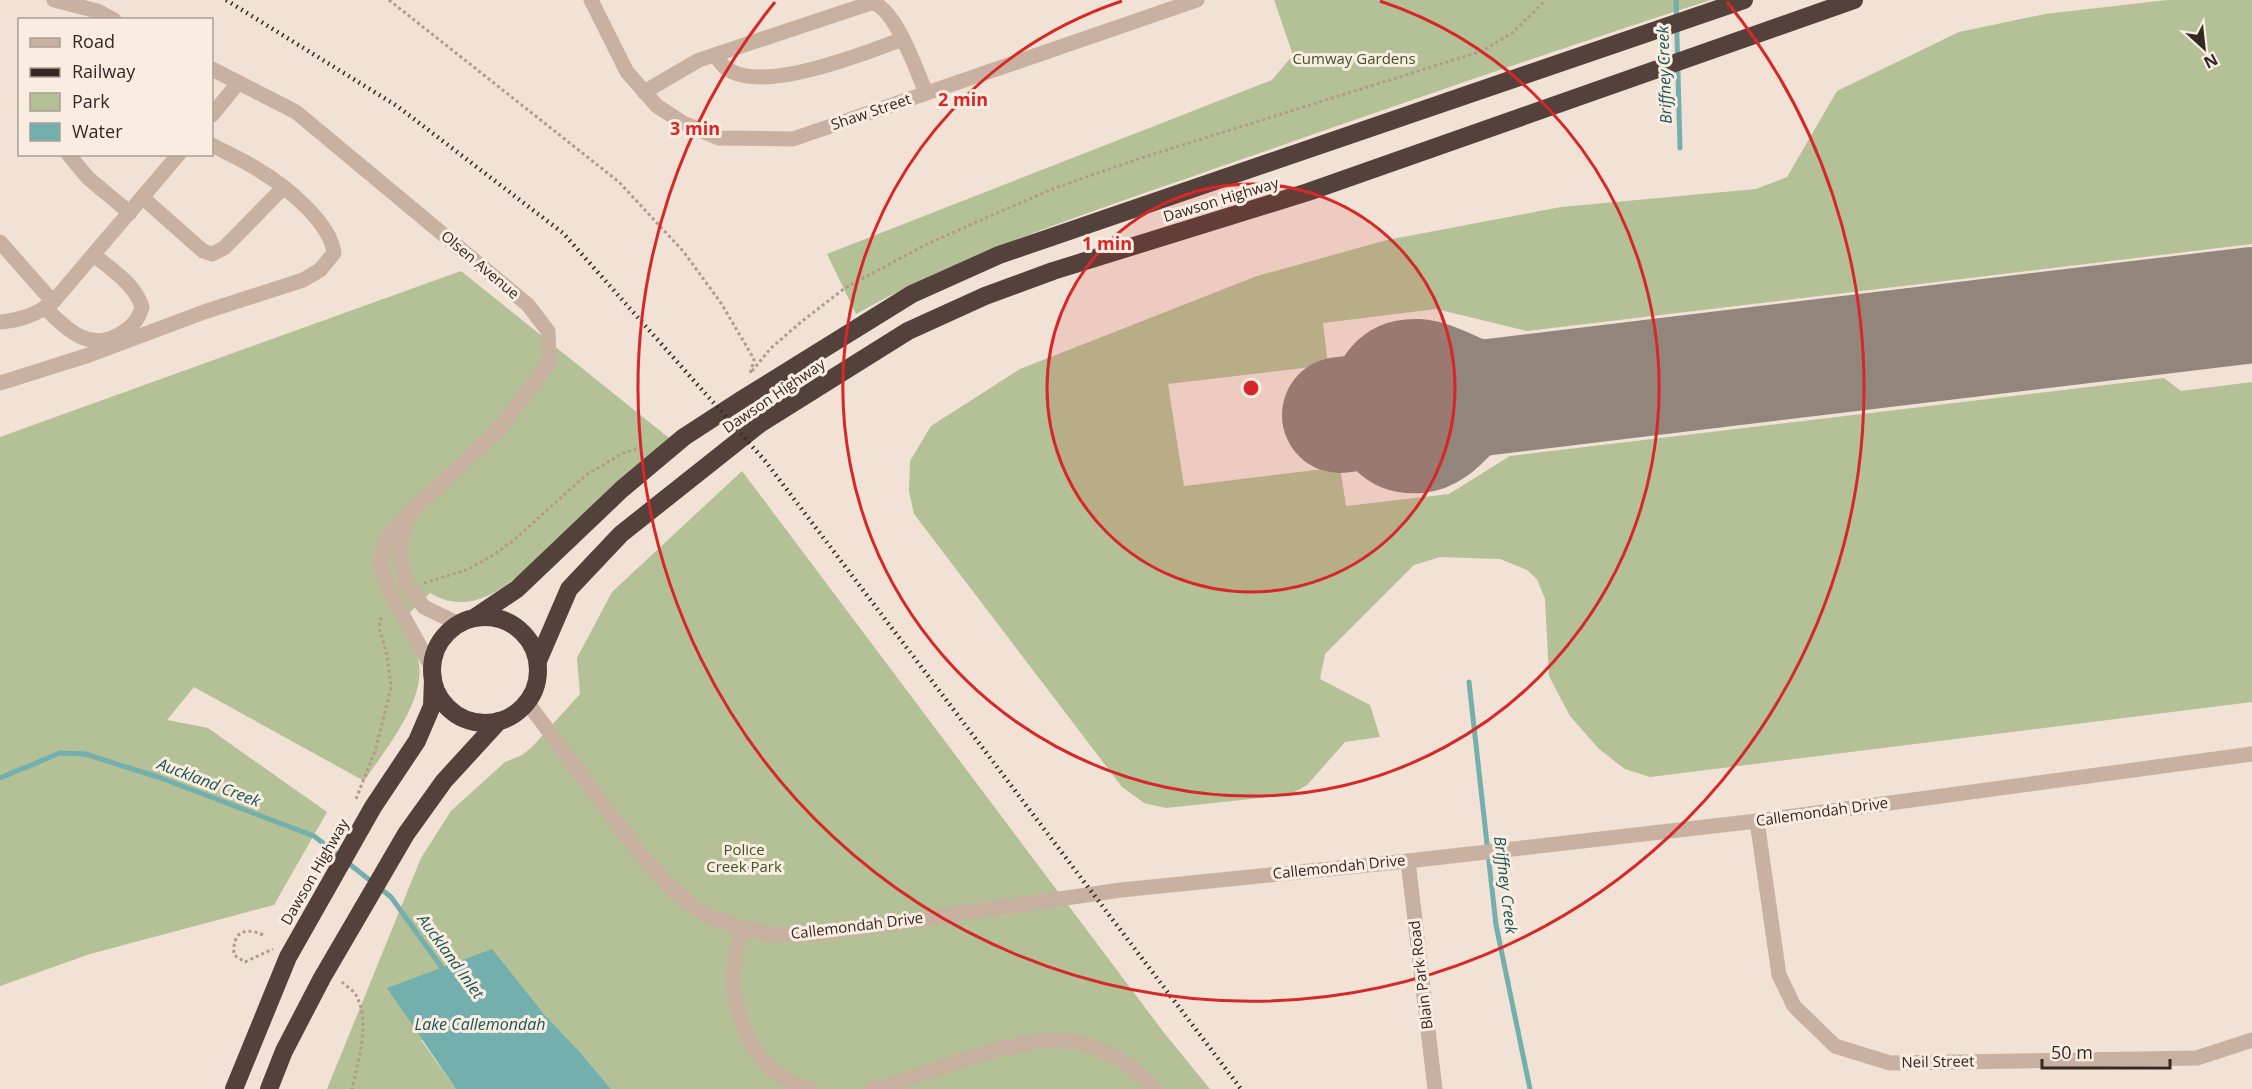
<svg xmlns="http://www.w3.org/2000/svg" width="2252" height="1089" viewBox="0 0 2252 1089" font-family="'Open Sans',sans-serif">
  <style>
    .green { fill: #b4c095 }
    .water { fill: #73afad }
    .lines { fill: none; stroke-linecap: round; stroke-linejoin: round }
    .stream { stroke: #73afad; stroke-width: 5 }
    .taxiway { stroke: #92857c; stroke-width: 46 }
    .runway { stroke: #92857c; stroke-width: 116 }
    .path { stroke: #b49a8b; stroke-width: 3; stroke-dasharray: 3 3; stroke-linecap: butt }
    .minor { stroke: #c9b1a1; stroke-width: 15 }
    .highway { stroke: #54413b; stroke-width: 18 }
    .rail { stroke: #332824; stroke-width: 4.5; stroke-dasharray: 1.5 4.5; stroke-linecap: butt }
    .ring { fill: none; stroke: #d62828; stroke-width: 3 }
    .labels { text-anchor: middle; stroke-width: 6; stroke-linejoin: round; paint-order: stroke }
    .park-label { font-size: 15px; fill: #455227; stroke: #f9ece1 }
    .street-label { font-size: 15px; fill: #332824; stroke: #f9ece1 }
    .water-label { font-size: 16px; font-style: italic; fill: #195555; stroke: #f9ece1 }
    .centre { fill: #d62828; stroke: #f9ece1; stroke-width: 3 }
    .ring-label { font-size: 18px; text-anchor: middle; font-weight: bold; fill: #d62828; stroke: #f9ece1; stroke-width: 6; stroke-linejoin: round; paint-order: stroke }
  </style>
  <rect width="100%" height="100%" fill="#f1e2d5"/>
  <g class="green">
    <path d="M1274 0H1711C1548 52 1387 109 1225 165 1100 209 972 249 856 314L827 254 1272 80 1293 55Z"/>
    <polygon points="2167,0 2252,0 2252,244 1527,331 1436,309 1323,323 1328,365 1168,384 1184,486 1340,467 1346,506 1449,494 1510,456 2164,378 2181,391 2252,382 2252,702 1650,777 1625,769 1599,749 1570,716 1549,676 1545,599 1537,579 1527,570 1500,559 1440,557 1414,565 1325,654 1320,679 1370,705 1380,737 1345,742 1307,785 1289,795 1166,808 1144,803 1122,787 914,514 909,491 910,461 931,426 1020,369 1257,276 1387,240 1561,207 1756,189 1787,177 1837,91 1959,32 2045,14"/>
    <path d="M461 271 669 438 530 567C499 591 469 616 430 593L399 623C405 633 412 644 417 656 431 695 385 750 364 781L194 687 167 720 208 728 327 812 274 905 90 954 0 986V437Z"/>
    <polygon points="742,471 1165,1034 1210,1089 611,1089 579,1051 543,1013 421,1040 456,1089 327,1089 421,858 451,811 505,762 522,755 532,747 580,694 577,658 612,592"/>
  </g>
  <polygon class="water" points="492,949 543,1013 579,1051 611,1089 456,1089 387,988"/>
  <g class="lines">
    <g class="stream">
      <polyline points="1676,0 1680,148"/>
      <polyline points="1469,682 1496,925 1530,1089"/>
      <polyline points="0,778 60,753 85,754 158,777 314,836 391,897 445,972"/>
    </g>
    <path class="taxiway" d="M1552 390C1525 379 1498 369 1471 359 1455 352 1437 343 1419 342 1330 338 1332 477 1421 470 1471 466 1487 403 1536 394L1643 379"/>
    <polyline class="runway" points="1340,415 2252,305"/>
    <g class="path">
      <polyline points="389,0 619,182 683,251 721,303 751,354 754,360 750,374"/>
      <polyline points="752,371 771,348 801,322 845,288 925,245 997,213 1055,188 1138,159 1482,51 1512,33 1546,0"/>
      <polyline points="424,583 469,569 493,555 513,541 586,475 625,452 644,447"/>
      <polyline points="356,799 375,751 388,700 391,686 387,655 379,628 380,620 384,615"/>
      <path d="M263 935C244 926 232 933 234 955L245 962 273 949"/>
      <path d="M342 982C346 986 353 990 356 995 371 1022 358 1061 352 1089"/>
    </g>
    <g class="minor">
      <polyline points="54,0 97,11 114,20"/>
      <polyline points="591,0 627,72 657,106 683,123 719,138 793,139 1197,0"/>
      <path d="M716 55C737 107 866 52 903 39"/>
      <polyline points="212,69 296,112 528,305 548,331 549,363 501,427 409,514 385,540 380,566 392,596 432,668"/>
      <path d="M644 92 699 60 871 3C894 4 918 74 926 93"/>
      <polyline points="212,115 238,83"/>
      <polyline points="68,154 88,178 130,213"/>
      <polyline points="143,198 203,251 212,254 224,248 283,188"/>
      <polyline points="0,242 53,302"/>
      <path d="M45 308C66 328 88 352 118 335 131 328 138 321 142 307 135 284 112 270 94 255"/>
      <path d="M0 322C21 320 36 315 53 302L179 154"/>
      <path d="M0 383 89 355 204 312 303 280 320 270 334 253C330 221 284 185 257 169 243 160 227 153 212 145"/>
      <polyline points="408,517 400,551 405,582 424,607 459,624"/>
      <polyline points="527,702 634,846 674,891 705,915 741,928 769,934 811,935 1121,890 1408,861 1757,821 2252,754"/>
      <polyline points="1757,821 1779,975 1794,1006 1835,1046 1890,1063 2197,1058 2252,1040"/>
      <polyline points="1408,861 1435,1089"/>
      <path d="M741 928C737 947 732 965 733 984 733 991 735 999 737 1006 747 1047 768 1078 810 1089"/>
      <path d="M872 1089 887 1086C932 1071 977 1053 1023 1044 1032 1043 1041 1040 1050 1040 1090 1040 1129 1059 1154 1089"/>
    </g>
    <g class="highway">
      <circle cx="485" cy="670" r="53"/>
      <polyline points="474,618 517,589 622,489 684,437 741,400 912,294 999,255 1744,0"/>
      <polyline points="538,661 569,589 621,534 761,423 908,331 985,296 1053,271 1308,192 1854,0"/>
      <polyline points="234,1089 288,957 373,807 417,741 432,706 433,679"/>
      <polyline points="269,1089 284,1051 322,978 406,834 444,781 499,721"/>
    </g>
    <polyline class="rail" points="226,0 397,106 563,233 766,462 1241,1089"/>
  </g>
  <circle cx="1251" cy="388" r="204" fill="#d62828" fill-opacity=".12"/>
  <g class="ring">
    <circle cx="1251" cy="388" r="204"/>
    <path d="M1380 1A408 408 0 1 1 1122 1"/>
    <path d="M1727 2A613 613 0 1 1 775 2"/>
  </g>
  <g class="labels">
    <g class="park-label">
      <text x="1354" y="64">Cumway Gardens</text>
      <text x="744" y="855">Police<tspan x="744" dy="17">Creek Park</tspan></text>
    </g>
    <g class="street-label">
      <text transform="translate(871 112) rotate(-19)" y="5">Shaw Street</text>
      <text transform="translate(1221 200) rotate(-17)" y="5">Dawson Highway</text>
      <text transform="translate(480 265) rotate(40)" y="5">Olsen Avenue</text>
      <text transform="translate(774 396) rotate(-34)" y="5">Dawson Highway</text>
      <text transform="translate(1822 812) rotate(-8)" y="5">Callemondah Drive</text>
      <text transform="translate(1339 867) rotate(-6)" y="5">Callemondah Drive</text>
      <text transform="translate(315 872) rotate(-60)" y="5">Dawson Highway</text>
      <text transform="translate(857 926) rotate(-7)" y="5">Callemondah Drive</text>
      <text transform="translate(1421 975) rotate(-97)" y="5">Blain Park Road</text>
      <text transform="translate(1938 1062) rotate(-1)" y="5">Neil Street</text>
    </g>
    <g class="water-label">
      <text transform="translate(1664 75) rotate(-92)" y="6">Briffney Creek</text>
      <text transform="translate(209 782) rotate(21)" y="6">Auckland Creek</text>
      <text transform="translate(1506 885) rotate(83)" y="6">Briffney Creek</text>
      <text transform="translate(451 956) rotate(54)" y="6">Auckland Inlet</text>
      <text x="480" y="1030">Lake Callemondah</text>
    </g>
  </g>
  <circle cx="1251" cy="388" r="9" class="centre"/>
  <g class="ring-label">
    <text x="963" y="106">2 min</text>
    <text x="695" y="135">3 min</text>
    <text x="1107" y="250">1 min</text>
  </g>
  <rect x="18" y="18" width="195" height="138" fill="#f9ece1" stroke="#aa9e95" stroke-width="1.5"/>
  <rect x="30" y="38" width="30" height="9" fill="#c9b1a1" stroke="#aa9e95" stroke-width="1.5"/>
  <text x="72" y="48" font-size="18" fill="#332824">Road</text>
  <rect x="30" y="68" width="30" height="9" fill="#332824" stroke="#aa9e95" stroke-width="1.5"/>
  <text x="72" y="78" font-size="18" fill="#332824">Railway</text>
  <rect x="30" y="93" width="30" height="18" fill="#b4c095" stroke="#aa9e95" stroke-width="1.5"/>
  <text x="72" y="108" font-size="18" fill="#332824">Park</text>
  <rect x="30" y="123" width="30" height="18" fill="#73afad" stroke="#aa9e95" stroke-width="1.5"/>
  <text x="72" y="138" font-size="18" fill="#332824">Water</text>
  <g transform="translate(2204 48) rotate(153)" stroke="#f9ece1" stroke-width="4.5" paint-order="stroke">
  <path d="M0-4.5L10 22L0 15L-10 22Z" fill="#332824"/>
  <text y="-9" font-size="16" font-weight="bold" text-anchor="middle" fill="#332824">N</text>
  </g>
  <path d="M2042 1059v9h128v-9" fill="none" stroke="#332824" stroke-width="3"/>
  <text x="2051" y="1059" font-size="18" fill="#332824" stroke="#f9ece1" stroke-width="4.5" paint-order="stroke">50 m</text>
</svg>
